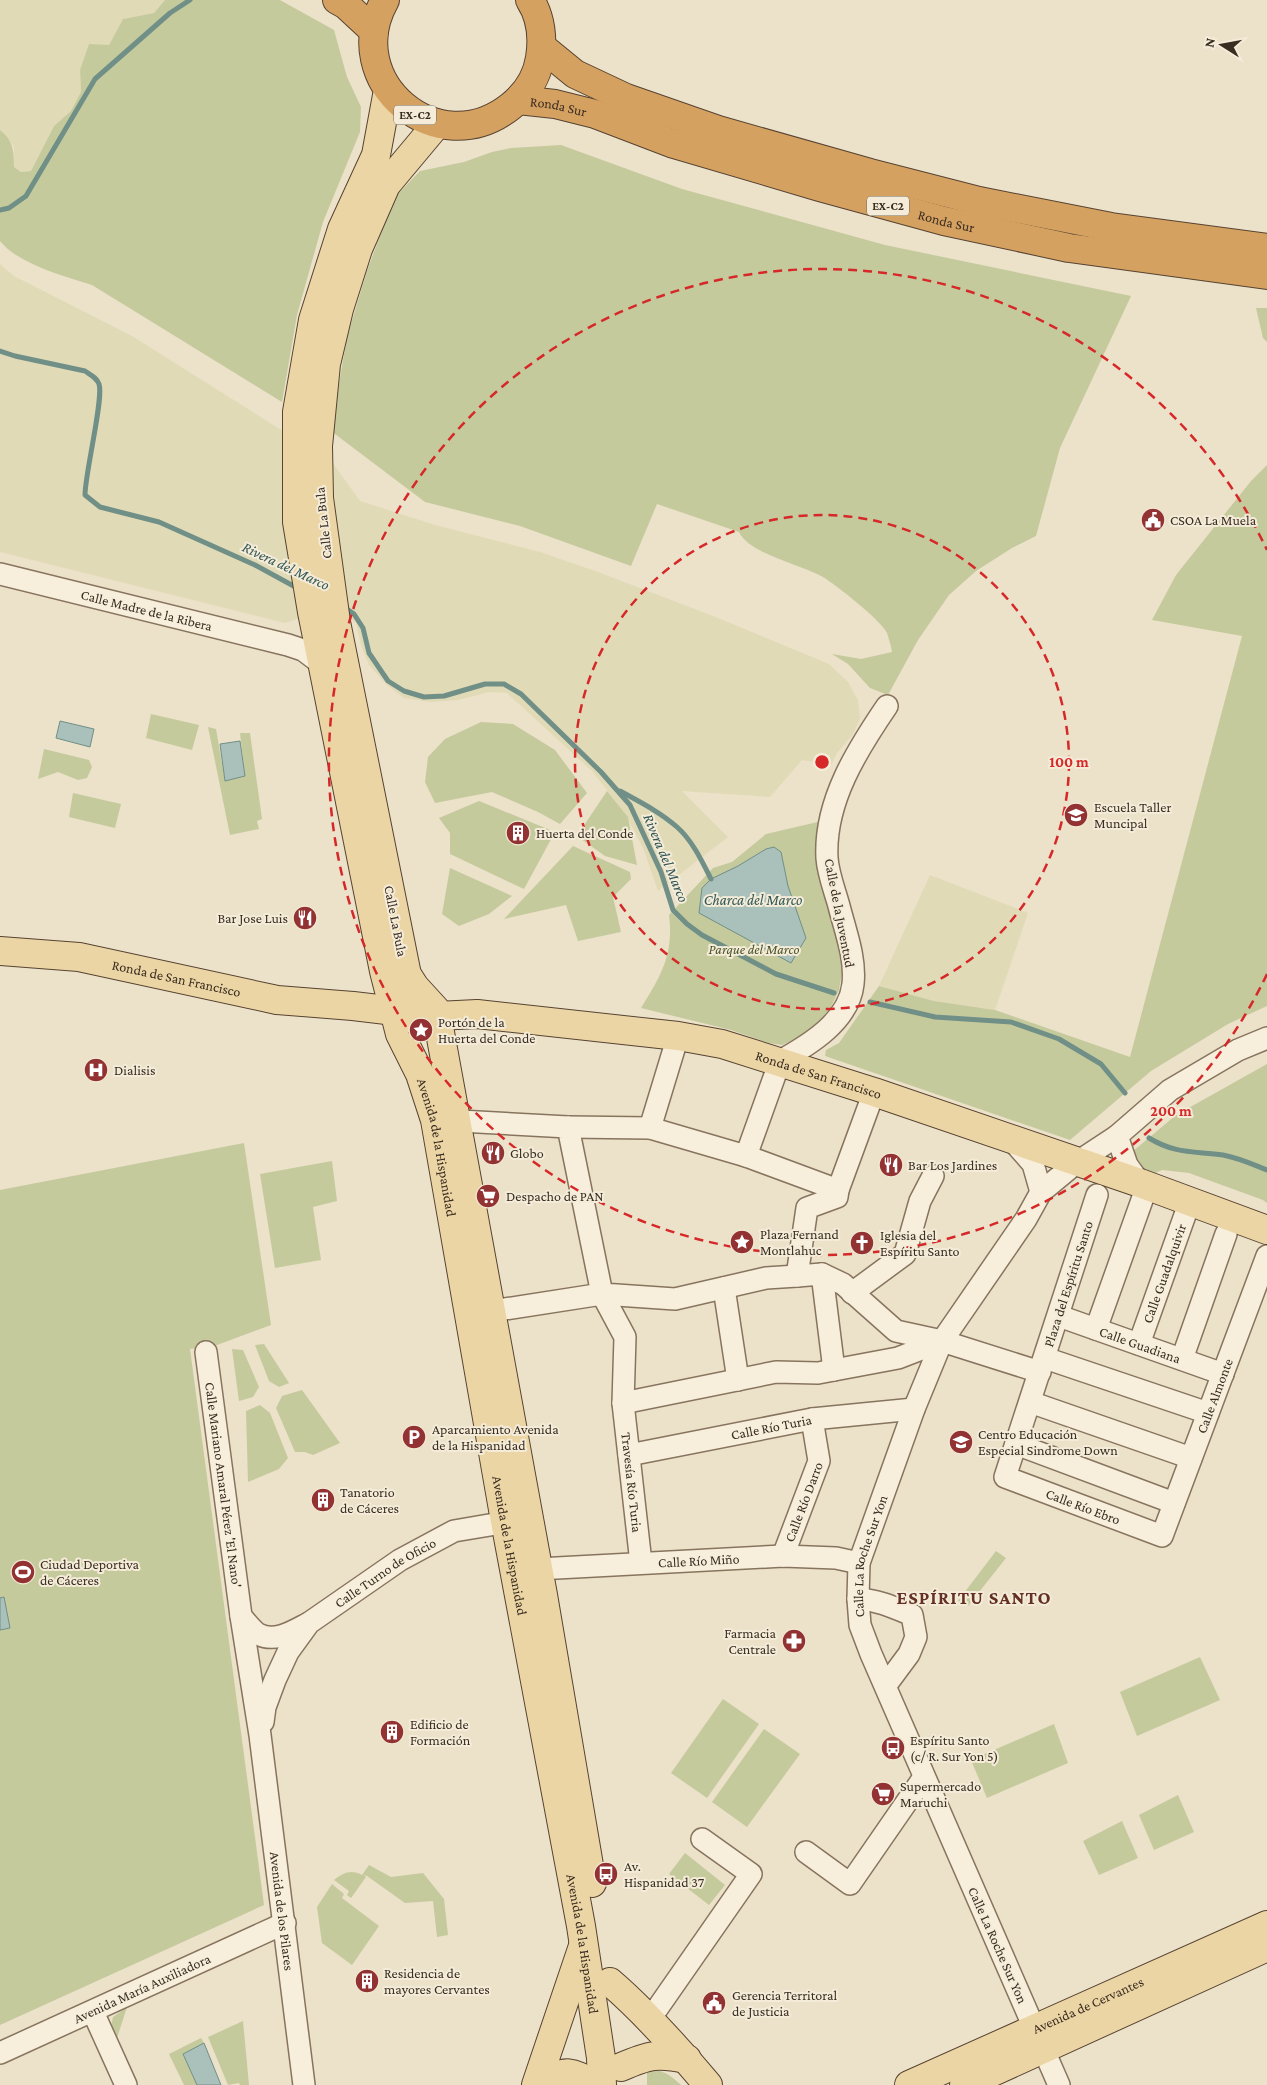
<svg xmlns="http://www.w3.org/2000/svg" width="1267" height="2085" viewBox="0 0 1267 2085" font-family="'Crimson Pro',serif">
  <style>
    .farmland { fill: #e1dab6 }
    .green { fill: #c5ca9d }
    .water { fill: #a9c1ba; stroke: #708f87 }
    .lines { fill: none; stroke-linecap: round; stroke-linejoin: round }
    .stream { stroke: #708f87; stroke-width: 5 }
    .minor-casing { stroke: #87745e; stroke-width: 24 }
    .major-casing { stroke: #564332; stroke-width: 30 }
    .highway-casing { stroke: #564332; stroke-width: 30 }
    .minor { stroke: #f7efdc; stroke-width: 21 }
    .major { stroke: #ecd5a4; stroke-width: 28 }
    .highway { stroke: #d5a160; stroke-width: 28 }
    .ring { fill: none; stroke: #d62828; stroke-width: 2.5; stroke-dasharray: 9 6 }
    .labels { text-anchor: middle; stroke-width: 4; stroke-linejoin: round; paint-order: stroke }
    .shield { fill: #f4ecd8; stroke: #716658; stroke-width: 1 }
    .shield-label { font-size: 12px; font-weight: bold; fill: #392c21 }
    .street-label { font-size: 14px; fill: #392c21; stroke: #f4ecd8 }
    .poi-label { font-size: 14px; fill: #392c21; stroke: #f4ecd8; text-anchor: start }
    .park-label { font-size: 14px; font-style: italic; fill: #495429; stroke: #f4ecd8 }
    .water-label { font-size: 15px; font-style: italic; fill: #315755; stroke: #f4ecd8 }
    .district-label { font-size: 19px; font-weight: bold; letter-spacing: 1px; fill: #633023; stroke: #f4ecd8 }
    .centre { fill: #d62828; stroke: #f4ecd8; stroke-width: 2.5 }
    .ring-label { font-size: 15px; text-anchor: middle; font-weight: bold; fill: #d62828; stroke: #f4ecd8; stroke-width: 4; stroke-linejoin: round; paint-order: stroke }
  </style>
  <rect width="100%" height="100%" fill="#ece1c9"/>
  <g class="farmland">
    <polygon points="0,0 165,0 154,13 123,19 109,45 80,70 81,92 71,111 54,126 31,171 21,172 14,167 14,147 5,134 0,130"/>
    <polygon points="0,264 14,276 132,336 332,462 360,501 435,525 540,552 598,572 713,616 829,664 848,682 858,700 860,719 853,734 837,753 831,765 802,760 770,797 682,791 728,837 658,891 643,848 625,813 592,771 507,693 489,692 458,700 431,702 404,698 387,685 369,665 361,645 356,623 343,613 330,608 285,623 0,552"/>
    <polygon points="930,875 1028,913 995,1010 934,1001 879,986"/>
  </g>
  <g class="green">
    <path d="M165 0H280L334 30 347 77 361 107 360 132 323 222 297 315 282 402 92 285C64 276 18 264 0 241V130C13 140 14 151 14 167L21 172 31 171 54 126 71 111 81 92 80 70 89 44 109 45 123 19 154 13Z"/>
    <path d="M561 145 682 189 885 245 1131 296 1060 448 1036 536 1012 548 976 571 949 595 918 640 888 695 870 688 848 664 832 654 861 659 892 652C891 646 889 639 887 633 881 620 836 585 823 577 801 564 749 554 739 532L657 504 631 566 520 526 425 502 331 431 347 337 367 271 394 198 420 171 464 162 492 152 511 148Z"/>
    <polygon points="1256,308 1267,308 1267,342 1263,338"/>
    <polygon points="1267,465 1267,1006 1228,1024 1151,1071 1070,1140 825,1056 826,1050 839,1043 879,986 934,1001 995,1010 1130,1057 1242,636 1152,620 1176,575 1251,481"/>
    <polygon points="151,714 199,725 192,750 146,738"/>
    <polygon points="481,722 513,724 555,750 587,793 560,824 538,812 492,792 435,803 425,782 428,757 445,739"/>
    <polygon points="208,727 216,729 225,781 245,776 240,733 250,733 262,819 257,821 259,829 230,835"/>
    <polygon points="44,749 89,760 92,767 87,778 78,780 58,772 38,779"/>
    <polygon points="607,791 628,817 637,865 605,856 577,836"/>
    <polygon points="73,793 121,804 115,828 69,817"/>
    <polygon points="479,801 555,832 524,889 450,854 450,833 439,818"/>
    <path d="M822 821 841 949 842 972 839 990 830 1009 824 1017 804 1035 782 1045 768 1043 731 1030 641 1008C661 976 674 954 669 915L713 868 732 862 766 834Z"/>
    <polygon points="573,846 630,872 631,879 613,897 621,932 578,941 566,905 504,919"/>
    <polygon points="450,868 512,896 489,914 459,926 442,914"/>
    <polygon points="1267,1064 1267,1203 1263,1200 1189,1173 1162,1170 1147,1177 1141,1164 1132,1152 1138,1147 1176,1115"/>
    <polygon points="244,1143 271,1325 217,1345 190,1349 264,1905 0,2025 0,1190"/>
    <polygon points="332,1161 337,1201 313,1207 321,1260 275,1268 260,1174"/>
    <polygon points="264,1344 289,1383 279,1387 269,1381 255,1345"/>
    <polygon points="232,1349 243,1350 259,1387 253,1397 239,1401"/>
    <polygon points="302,1390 340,1443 313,1455 305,1452 295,1452 276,1408 282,1396"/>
    <polygon points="260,1405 270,1413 288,1458 279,1469 248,1482 246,1411"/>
    <polygon points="996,1551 1006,1558 968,1606 958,1601"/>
    <polygon points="1200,1657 1220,1700 1137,1736 1120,1692"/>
    <polygon points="723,1699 759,1724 707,1798 671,1773"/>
    <polygon points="1054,1724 1068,1763 987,1798 971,1760"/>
    <polygon points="764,1729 800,1754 747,1827 712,1802"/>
    <polygon points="1178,1795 1194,1832 1154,1850 1139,1815"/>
    <polygon points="1122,1821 1138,1858 1099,1875 1083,1841"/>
    <polygon points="685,1853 725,1885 709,1905 669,1874"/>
    <path d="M369 1865 391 1877 423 1873 444 1899 448 1935 437 1937 433 1901 405 1903 367 1876 364 1875 366 1877 351 1898 347 1895 349 1891 334 1880C343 1873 351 1869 362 1875Z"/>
    <polygon points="332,1884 344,1894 342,1898 379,1926 352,1965 322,1943 317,1907"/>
    <polygon points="127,2007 117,2038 111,2043 109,2035 113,2017"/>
    <polygon points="243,2021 249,2085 240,2085 239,2083 228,2085 208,2037"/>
    <polygon points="201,2038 204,2043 183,2054 197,2085 184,2085 169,2054"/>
    <path d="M647 2069C662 2069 670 2075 681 2085H647Z"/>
  </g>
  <g class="water">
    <polygon points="60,721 94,729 90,747 56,738"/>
    <polygon points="240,741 245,776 225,781 220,744"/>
    <polygon points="774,847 781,852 788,886 806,938 791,963 699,913 702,888 711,879 738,866 766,849"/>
    <polygon points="4,1597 10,1628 0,1630 0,1598"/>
    <polygon points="204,2043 221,2085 197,2085 183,2054"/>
  </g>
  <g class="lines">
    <g class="stream">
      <polyline points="0,210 9,208 26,196 95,79 170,13 190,0"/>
      <path d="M0 351 15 356 85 371C91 375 97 378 99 384 104 398 85 473 85 495L100 507 159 522 255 565 299 589"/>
      <polyline points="344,607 354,614 363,628 369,653 388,681 404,691 424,697 444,696 485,684 504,684 521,694 601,772 630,805 661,872 673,910 687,924 702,935 776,974 834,993"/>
      <path d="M620 791C640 802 660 812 677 827 692 840 702 861 711 879"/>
      <polyline points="870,1002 935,1017 1011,1022 1059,1039 1101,1064 1125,1093"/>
      <path d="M1149 1138C1175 1154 1194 1151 1223 1155 1239 1158 1252 1164 1267 1170"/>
    </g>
    <g class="minor-casing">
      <g id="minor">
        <path id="s1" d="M0 574 288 645 303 650 323 665"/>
        <polyline points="442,1120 568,1127 602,1294 675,1299 766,1278 797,1276"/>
        <polyline points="568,1127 650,1128 746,1156 838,1190 837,1197 807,1208 797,1276 822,1274 843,1284 896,1331 942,1341 1040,1372"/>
        <polyline points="650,1128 678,1036"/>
        <polyline points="1117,1136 1127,1165 1140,1183"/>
        <polyline points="1012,1140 1033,1164 1041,1192"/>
        <path d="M746 1156 780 1061C809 1045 849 1021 853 984 856 958 845 930 839 906 835 891 828 874 827 858 824 802 857 750 887 706"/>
        <polyline points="838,1190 874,1092"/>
        <path id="s2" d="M1097 1195 1005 1477 1162 1536 1267 1256"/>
        <polyline points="822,1274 834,1370"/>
        <polyline points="724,1288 738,1380"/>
        <polyline points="852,1293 905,1254 920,1201 933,1176"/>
        <path id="s3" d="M492 1311 602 1294 625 1337 623 1403 641 1563"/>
        <path id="s4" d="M1059 1316 1223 1374"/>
        <polyline points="1096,1329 1147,1186"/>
        <path id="s5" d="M1139 1344 1190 1201"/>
        <path id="s6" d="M206 1352 241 1616C246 1622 252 1630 258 1634 274 1643 292 1632 307 1624"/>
        <polyline points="1045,1358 1208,1413"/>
        <polyline points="1182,1359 1226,1234"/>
        <polyline points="1030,1402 1191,1458"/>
        <polyline points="623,1403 776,1372 818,1373 898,1358 942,1341"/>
        <polyline points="1016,1444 1174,1503"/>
        <path id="s7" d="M629 1455 812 1419 914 1409"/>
        <path id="s8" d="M783 1556 819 1461 812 1419"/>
        <path id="s9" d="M538 1569 783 1556 836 1558 859 1563"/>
        <path d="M858 1599C878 1600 893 1607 912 1615L916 1637 909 1654 886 1685"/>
        <path id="s10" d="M241 1616 260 1735 304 2085"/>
        <path id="s11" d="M263 1722 265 1707 275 1680 288 1652 309 1623 400 1560 454 1531 519 1520"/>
        <polyline points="806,1852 850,1884 924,1777"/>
        <polyline points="93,2012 126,2085"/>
        <polyline points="650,2019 751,1874 702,1839"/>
        <path id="s12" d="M0 2053 285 1923"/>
        <path id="s13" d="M1059 2085 871 1654 860 1625 858 1599 859 1563 914 1409 942 1341 1026 1219 1041 1192 1076 1163 1117 1136 1170 1090 1238 1050 1267 1038"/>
      </g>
    </g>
    <g class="major-casing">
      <g id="major">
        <path id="s14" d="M388 90 376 155 342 229 313 320 297 412V522L312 612 384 971 400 1034 420 1074 435 1120 505 1521 581 1926 601 2058 602 2085"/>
        <path id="s15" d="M0 951 79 957 277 1000 353 1006 437 1016 477 1014 678 1036 722 1044 874 1092 1140 1183 1267 1230"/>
        <polyline points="406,973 415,987 436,1010 437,1016 543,1595 592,1883"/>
        <polyline points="410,990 336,622 319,498 318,446 326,364 339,309 358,249 386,185 437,124"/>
        <path d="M610 1982C646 2013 677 2048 708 2085"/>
        <path d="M621 2067C649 2055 656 2053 687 2059"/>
        <polyline points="536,2085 583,1946"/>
        <path d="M544 2085C563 2067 575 2072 594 2085"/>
        <path id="s16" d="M909 2085 1267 1925"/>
        <polyline points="964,2085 1267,1947"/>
      </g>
    </g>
    <g class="highway-casing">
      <g id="highway">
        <polyline points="337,0 346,5 374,31"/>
        <path d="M385 0C339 81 438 165 511 106 526 94 537 77 540 58 543 39 541 17 530 0"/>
        <polyline points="542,47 575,74 626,98 718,130 870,173 979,201 1111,227 1267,248"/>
        <path id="s17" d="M518 100 555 104 595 114 671 143 820 187 944 221 1069 248 1267 275"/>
      </g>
    </g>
    <use href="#minor" class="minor"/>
    <use href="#major" class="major"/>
    <use href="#highway" class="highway"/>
  </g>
  <g class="ring">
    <circle cx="822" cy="762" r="247"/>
    <path d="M1267 974A493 493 0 1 1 1267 550"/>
  </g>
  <defs>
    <g id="civic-disc" transform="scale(1.25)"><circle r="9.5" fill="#933233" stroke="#f4ecd8"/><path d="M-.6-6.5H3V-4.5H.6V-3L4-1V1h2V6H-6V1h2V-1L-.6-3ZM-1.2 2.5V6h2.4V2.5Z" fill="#fff"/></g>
    <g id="university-disc" transform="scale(1.25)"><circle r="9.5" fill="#933233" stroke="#f4ecd8"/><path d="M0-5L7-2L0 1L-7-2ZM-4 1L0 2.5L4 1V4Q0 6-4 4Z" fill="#fff"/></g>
    <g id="building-disc" transform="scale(1.25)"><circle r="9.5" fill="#933233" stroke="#f4ecd8"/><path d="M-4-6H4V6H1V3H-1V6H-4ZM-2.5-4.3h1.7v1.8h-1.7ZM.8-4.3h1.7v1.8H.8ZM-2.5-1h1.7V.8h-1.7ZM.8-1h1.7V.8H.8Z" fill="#fff"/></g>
    <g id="restaurant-disc" transform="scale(1.25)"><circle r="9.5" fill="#933233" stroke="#f4ecd8"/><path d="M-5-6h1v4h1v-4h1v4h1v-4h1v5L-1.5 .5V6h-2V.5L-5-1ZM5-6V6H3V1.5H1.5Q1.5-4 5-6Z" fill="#fff"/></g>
    <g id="sight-disc" transform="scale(1.25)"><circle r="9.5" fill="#933233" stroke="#f4ecd8"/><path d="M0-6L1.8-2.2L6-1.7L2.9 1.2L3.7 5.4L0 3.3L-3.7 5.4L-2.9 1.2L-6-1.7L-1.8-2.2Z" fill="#fff"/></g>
    <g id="hospital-disc" transform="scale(1.25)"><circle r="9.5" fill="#933233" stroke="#f4ecd8"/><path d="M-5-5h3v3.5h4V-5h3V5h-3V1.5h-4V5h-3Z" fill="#fff"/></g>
    <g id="supermarket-disc" transform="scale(1.25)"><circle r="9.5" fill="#933233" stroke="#f4ecd8"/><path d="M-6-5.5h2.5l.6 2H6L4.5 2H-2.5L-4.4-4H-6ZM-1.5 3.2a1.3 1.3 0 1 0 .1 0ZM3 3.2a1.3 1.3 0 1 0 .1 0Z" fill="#fff"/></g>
    <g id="church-disc" transform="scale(1.25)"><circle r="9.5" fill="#933233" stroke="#f4ecd8"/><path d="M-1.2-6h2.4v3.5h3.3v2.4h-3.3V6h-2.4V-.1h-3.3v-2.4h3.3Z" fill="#fff"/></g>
    <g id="parking-disc" transform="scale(1.25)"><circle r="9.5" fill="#933233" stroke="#f4ecd8"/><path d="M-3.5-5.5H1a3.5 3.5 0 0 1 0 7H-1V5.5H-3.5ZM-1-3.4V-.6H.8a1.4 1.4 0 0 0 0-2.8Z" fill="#fff"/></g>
    <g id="school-disc" transform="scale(1.25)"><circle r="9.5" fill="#933233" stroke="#f4ecd8"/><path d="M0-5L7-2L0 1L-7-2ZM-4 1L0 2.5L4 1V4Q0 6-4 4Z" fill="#fff"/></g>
    <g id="stadium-disc" transform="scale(1.25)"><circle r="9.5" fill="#933233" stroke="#f4ecd8"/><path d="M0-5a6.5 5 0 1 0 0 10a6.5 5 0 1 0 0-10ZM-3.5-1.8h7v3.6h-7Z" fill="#fff"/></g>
    <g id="pharmacy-disc" transform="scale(1.25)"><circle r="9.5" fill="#933233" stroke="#f4ecd8"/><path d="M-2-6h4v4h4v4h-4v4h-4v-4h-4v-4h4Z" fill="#fff"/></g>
    <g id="bus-disc" transform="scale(1.25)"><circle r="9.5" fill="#933233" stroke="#f4ecd8"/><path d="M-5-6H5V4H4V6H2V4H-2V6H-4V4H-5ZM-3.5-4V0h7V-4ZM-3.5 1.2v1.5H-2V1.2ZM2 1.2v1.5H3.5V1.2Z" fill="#fff"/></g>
  </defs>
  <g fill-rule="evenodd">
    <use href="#civic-disc" x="1153" y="520"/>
    <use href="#university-disc" x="1076" y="815"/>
    <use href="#building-disc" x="518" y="833"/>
    <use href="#restaurant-disc" x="305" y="918"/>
    <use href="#sight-disc" x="421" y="1030"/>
    <use href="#hospital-disc" x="96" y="1070"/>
    <use href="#restaurant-disc" x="493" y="1153"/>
    <use href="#restaurant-disc" x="891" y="1165"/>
    <use href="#supermarket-disc" x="488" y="1196"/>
    <use href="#sight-disc" x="742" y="1242"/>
    <use href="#church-disc" x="862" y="1243"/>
    <use href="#parking-disc" x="414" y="1437"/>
    <use href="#school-disc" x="961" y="1442"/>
    <use href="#building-disc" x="323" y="1500"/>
    <use href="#stadium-disc" x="23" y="1572"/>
    <use href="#pharmacy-disc" x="794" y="1641"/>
    <use href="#building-disc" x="392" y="1732"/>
    <use href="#bus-disc" x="893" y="1748"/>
    <use href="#supermarket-disc" x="883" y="1794"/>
    <use href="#bus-disc" x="606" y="1874"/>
    <use href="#building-disc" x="367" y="1981"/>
    <use href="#civic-disc" x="714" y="2003"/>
  </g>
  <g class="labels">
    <g class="shield">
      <rect x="394" y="105.5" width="42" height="19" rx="4"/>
      <rect x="867" y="196.5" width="42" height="19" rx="4"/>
    </g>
    <g class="shield-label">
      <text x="415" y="119">EX-C2</text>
      <text x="888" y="210">EX-C2</text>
    </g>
    <g class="street-label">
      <text dy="5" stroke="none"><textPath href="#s17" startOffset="41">Ronda Sur</textPath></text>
      <text dy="5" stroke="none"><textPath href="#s17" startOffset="446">Ronda Sur</textPath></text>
      <text transform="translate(323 523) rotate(-96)" y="5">Calle La Bula</text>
      <text dy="5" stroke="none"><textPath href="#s1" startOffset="151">Calle Madre de la Ribera</textPath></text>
      <text transform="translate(840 913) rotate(79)" y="5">Calle de la Juventud</text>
      <text transform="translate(396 921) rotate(79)" y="5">Calle La Bula</text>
      <text dy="5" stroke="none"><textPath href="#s15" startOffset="179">Ronda de San Francisco</textPath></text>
      <text dy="5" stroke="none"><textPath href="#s15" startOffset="831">Ronda de San Francisco</textPath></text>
      <text dy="5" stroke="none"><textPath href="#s14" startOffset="1089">Avenida de la Hispanidad</textPath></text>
      <text dy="5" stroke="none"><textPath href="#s5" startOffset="75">Calle Guadalquivir</textPath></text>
      <text transform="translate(1068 1284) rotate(-72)" y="5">Plaza del Espíritu Santo</text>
      <text dy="5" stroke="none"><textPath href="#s4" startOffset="86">Calle Guadiana</textPath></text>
      <text dy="5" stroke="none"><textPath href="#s2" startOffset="614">Calle Almonte</textPath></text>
      <text dy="5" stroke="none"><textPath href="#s7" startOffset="145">Calle Río Turia</textPath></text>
      <text dy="5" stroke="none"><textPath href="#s3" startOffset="306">Travesía Río Turia</textPath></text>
      <text dy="5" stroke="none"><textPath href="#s6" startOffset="134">Calle Mariano Amaral Pérez 'El Nano'</textPath></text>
      <text dy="5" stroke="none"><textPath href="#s8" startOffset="58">Calle Río Darro</textPath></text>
      <text dy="5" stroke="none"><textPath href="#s2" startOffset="380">Calle Río Ebro</textPath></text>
      <text dy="5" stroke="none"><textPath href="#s14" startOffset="1494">Avenida de la Hispanidad</textPath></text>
      <text dy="5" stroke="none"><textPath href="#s13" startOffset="572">Calle La Roche Sur Yon</textPath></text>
      <text dy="5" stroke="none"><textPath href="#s9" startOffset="161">Calle Río Miño</textPath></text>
      <text dy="5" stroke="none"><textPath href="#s11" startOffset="202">Calle Turno de Oficio</textPath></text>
      <text dy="5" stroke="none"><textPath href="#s10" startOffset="298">Avenida de los Pilares</textPath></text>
      <text dy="5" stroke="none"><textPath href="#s14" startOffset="1899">Avenida de la Hispanidad</textPath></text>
      <text transform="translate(998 1945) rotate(66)" y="5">Calle La Roche Sur Yon</text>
      <text dy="5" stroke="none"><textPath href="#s12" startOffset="156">Avenida María Auxiliadora</textPath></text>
      <text dy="5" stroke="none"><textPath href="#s16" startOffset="196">Avenida de Cervantes</textPath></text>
    </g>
    <g class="poi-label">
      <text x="1170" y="525">CSOA La Muela</text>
      <text x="1094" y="812">Escuela Taller<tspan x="1094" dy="16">Muncipal</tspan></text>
      <text x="536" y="838">Huerta del Conde</text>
      <text x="288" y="923" text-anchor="end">Bar Jose Luis</text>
      <text x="438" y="1027">Portón de la<tspan x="438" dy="16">Huerta del Conde</tspan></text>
      <text x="114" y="1075">Dialisis</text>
      <text x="510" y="1158">Globo</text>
      <text x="908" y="1170">Bar Los Jardines</text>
      <text x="506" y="1201">Despacho de PAN</text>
      <text x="760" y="1239">Plaza Fernand<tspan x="760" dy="16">Montlahuc</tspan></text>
      <text x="880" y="1240">Iglesia del<tspan x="880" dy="16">Espíritu Santo</tspan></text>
      <text x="432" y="1434">Aparcamiento Avenida<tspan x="432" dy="16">de la Hispanidad</tspan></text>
      <text x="978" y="1439">Centro Educación<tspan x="978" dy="16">Especial Sindrome Down</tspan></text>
      <text x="340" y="1497">Tanatorio<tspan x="340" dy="16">de Cáceres</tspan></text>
      <text x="40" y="1569">Ciudad Deportiva<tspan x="40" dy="16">de Cáceres</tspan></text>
      <text x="776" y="1638" text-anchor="end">Farmacia<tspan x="776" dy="16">Centrale</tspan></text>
      <text x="410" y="1729">Edificio de<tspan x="410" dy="16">Formación</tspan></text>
      <text x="910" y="1745">Espíritu Santo<tspan x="910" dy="16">(c/ R. Sur Yon 5)</tspan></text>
      <text x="900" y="1791">Supermercado<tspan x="900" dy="16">Maruchi</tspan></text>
      <text x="624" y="1871">Av.<tspan x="624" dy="16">Hispanidad 37</tspan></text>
      <text x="384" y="1978">Residencia de<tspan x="384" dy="16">mayores Cervantes</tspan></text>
      <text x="732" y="2000">Gerencia Territoral<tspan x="732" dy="16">de Justicia</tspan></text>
    </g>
    <g class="park-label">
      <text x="754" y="954">Parque del Marco</text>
    </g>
    <g class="water-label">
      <text transform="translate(286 566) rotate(25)" y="5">Rivera del Marco</text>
      <text transform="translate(666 858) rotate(67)" y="5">Rivera del Marco</text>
      <text x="753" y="905">Charca del Marco</text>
    </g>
    <g class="district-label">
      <text x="974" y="1604">ESPÍRITU SANTO</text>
    </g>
  </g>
  <circle cx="822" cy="762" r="8" class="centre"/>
  <g class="ring-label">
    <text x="1069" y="767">100 m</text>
    <text x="1171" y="1116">200 m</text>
  </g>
  <g transform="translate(1222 45) rotate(281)" stroke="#f4ecd8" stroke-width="4" paint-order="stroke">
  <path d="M0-4L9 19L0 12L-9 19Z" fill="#392c21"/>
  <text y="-8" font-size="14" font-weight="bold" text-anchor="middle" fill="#392c21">N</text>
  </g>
</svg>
